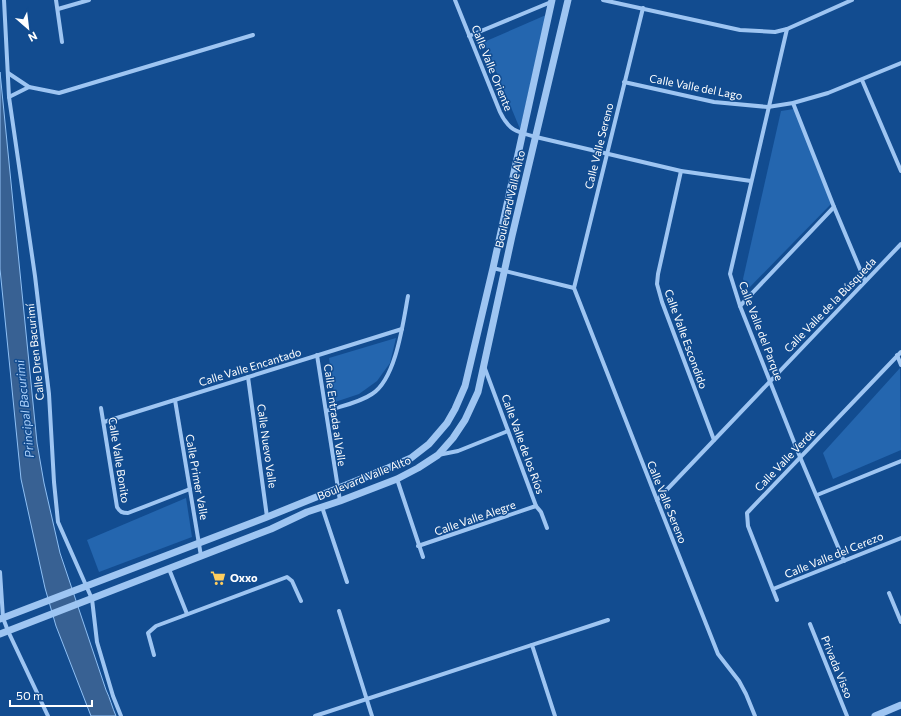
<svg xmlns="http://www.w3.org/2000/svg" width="901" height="716" viewBox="0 0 901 716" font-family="Commissioner,sans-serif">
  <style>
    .green { fill: #2466af }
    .water { fill: #386193; stroke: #8fc0f5 }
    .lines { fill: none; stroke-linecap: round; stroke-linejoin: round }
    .minor { stroke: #9ec5f2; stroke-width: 4 }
    .tertiary { stroke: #9ec5f2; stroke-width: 7 }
    .labels { text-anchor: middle; stroke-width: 3; stroke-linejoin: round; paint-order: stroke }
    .street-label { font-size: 11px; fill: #fff; stroke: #124c90 }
    .poi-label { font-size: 11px; font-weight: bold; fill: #fff; stroke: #124c90; text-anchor: start }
    .water-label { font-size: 12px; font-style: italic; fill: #aacff9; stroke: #124c90 }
  </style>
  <rect width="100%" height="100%" fill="#124c90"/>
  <g class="green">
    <polygon points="546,15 520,129 484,42"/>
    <polygon points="794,109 833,202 747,290 743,279 781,111"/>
    <polygon points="396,338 390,363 377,381 359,394 335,402 329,358"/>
    <polygon points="900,368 901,450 833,479 823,453"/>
    <polygon points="186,498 192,537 99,572 87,540"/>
  </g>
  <path class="water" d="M0 72 37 443 44 483 60 553 106 690C110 698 112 707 116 716H91L56 626 45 588 21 479 0 269Z"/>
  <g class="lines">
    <g class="minor">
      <polyline points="4,0 9,97 35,276 49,394 54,482 58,522 92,599 97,642 113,696 121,716"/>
      <polyline points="56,0 62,42"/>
      <path d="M455 0 500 112C509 131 517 132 536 137L681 171 751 181"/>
      <polyline points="603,0 740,30 775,32 787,29 852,0"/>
      <polyline points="643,8 574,288 657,500 718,654 739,681 746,694 755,716"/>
      <polyline points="58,9 89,0"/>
      <polyline points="787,29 730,274 740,306 800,457 844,561"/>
      <polyline points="469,36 551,2"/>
      <polyline points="8,73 29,87"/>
      <polyline points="862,80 901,171"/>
      <polyline points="624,82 714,102 768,107 793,103 828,93 901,63"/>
      <polyline points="9,97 29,87 59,93 253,35"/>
      <polyline points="793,103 834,207 865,281"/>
      <polyline points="681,171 658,274 657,284 662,302 714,440"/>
      <polyline points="493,268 574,288"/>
      <polyline points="740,306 834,207"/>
      <polyline points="317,355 340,501"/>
      <polyline points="897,355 901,365"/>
      <polyline points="484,366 536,506 541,512 547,528"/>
      <polyline points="248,377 267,517"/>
      <polyline points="175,400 201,556"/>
      <path d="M101 408 117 507C120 512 122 513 128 513L190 489"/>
      <path d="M326 411C341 406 359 403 372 394 396 379 403 323 408 296"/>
      <polyline points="104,422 402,329"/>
      <polyline points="438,455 458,451 508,431"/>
      <polyline points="397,479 423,557"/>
      <polyline points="817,495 901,461"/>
      <polyline points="657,500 901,244"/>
      <polyline points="322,507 347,582"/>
      <polyline points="418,546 536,506"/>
      <polyline points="169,569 187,614"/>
      <polyline points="0,572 3,618 8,631 48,716"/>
      <polyline points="773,589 901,538"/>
      <polyline points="889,593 901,622"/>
      <polyline points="777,600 748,526 747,513 901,352"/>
      <polyline points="339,611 372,716"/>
      <polyline points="810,624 847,716"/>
      <polyline points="532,645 555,716"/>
      <polyline points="154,655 148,633 156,626 287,577 292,581 301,601"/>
      <polyline points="315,716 608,620"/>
    </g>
    <g class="tertiary">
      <polyline points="0,619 267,517 388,468 411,458 429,444 447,423 455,409 465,386 493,268 552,0"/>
      <polyline points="0,634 271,529 307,512 340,501 397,479 418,468 438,455 453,438 465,420 478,392 512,236 568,0"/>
      <polyline points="875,716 901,705"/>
    </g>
  </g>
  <defs>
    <g id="supermarket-bare" transform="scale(1.2)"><path d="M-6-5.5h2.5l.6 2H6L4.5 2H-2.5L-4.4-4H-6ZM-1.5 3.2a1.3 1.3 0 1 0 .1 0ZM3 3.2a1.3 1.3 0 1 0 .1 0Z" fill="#ffce5e" stroke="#124c90" stroke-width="2.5" paint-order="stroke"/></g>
  </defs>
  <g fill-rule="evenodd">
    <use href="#supermarket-bare" x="218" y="578"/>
  </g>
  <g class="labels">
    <g class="street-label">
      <text transform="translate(492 68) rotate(68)" y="4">Calle Valle Oriente</text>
      <text transform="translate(696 87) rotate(11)" y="4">Calle Valle del Lago</text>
      <text transform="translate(599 146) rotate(-76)" y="4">Calle Valle Sereno</text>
      <text transform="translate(510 199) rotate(-77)" y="4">Boulevard Valle Alto</text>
      <text transform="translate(830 305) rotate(-46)" y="4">Calle Valle de la Búsqueda</text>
      <text transform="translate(761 331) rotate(69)" y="4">Calle Valle del Parque</text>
      <text transform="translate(686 339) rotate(70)" y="4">Calle Valle Escondido</text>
      <text transform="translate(35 352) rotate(-96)" y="4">Calle Dren Bacurimí</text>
      <text transform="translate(250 367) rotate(-17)" y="4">Calle Valle Encantado</text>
      <text transform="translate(335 415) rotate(82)" y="4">Calle Entrada al Valle</text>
      <text transform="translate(523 444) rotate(70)" y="4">Calle Valle de los Ríos</text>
      <text transform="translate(267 446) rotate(82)" y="4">Calle Nuevo Valle</text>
      <text transform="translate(119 460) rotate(81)" y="4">Calle Valle Bonito</text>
      <text transform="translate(785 460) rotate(-46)" y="4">Calle Valle Verde</text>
      <text transform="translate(197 477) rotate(80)" y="4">Calle Primer Valle</text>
      <text transform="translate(364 478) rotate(-22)" y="4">Boulevard Valle Alto</text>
      <text transform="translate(667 502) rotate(68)" y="4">Calle Valle Sereno</text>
      <text transform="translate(475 518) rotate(-19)" y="4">Calle Valle Alegre</text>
      <text transform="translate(834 555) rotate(-22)" y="4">Calle Valle del Cerezo</text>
      <text transform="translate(837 667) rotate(68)" y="4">Privada Visso</text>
    </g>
    <g class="poi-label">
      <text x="230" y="582">Oxxo</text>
    </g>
    <g class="water-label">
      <text transform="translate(25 409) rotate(-96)" y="4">Principal Bacurimi</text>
    </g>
  </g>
  <g transform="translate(28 28) rotate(152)" stroke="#124c90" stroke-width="3" paint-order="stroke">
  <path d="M0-3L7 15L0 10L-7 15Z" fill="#ffffff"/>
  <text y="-6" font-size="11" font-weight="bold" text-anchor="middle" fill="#ffffff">N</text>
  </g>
  <path d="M10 700v6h82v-6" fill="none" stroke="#ffffff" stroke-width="2"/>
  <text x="16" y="700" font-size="12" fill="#ffffff" stroke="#124c90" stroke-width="3" paint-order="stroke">50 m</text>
</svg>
